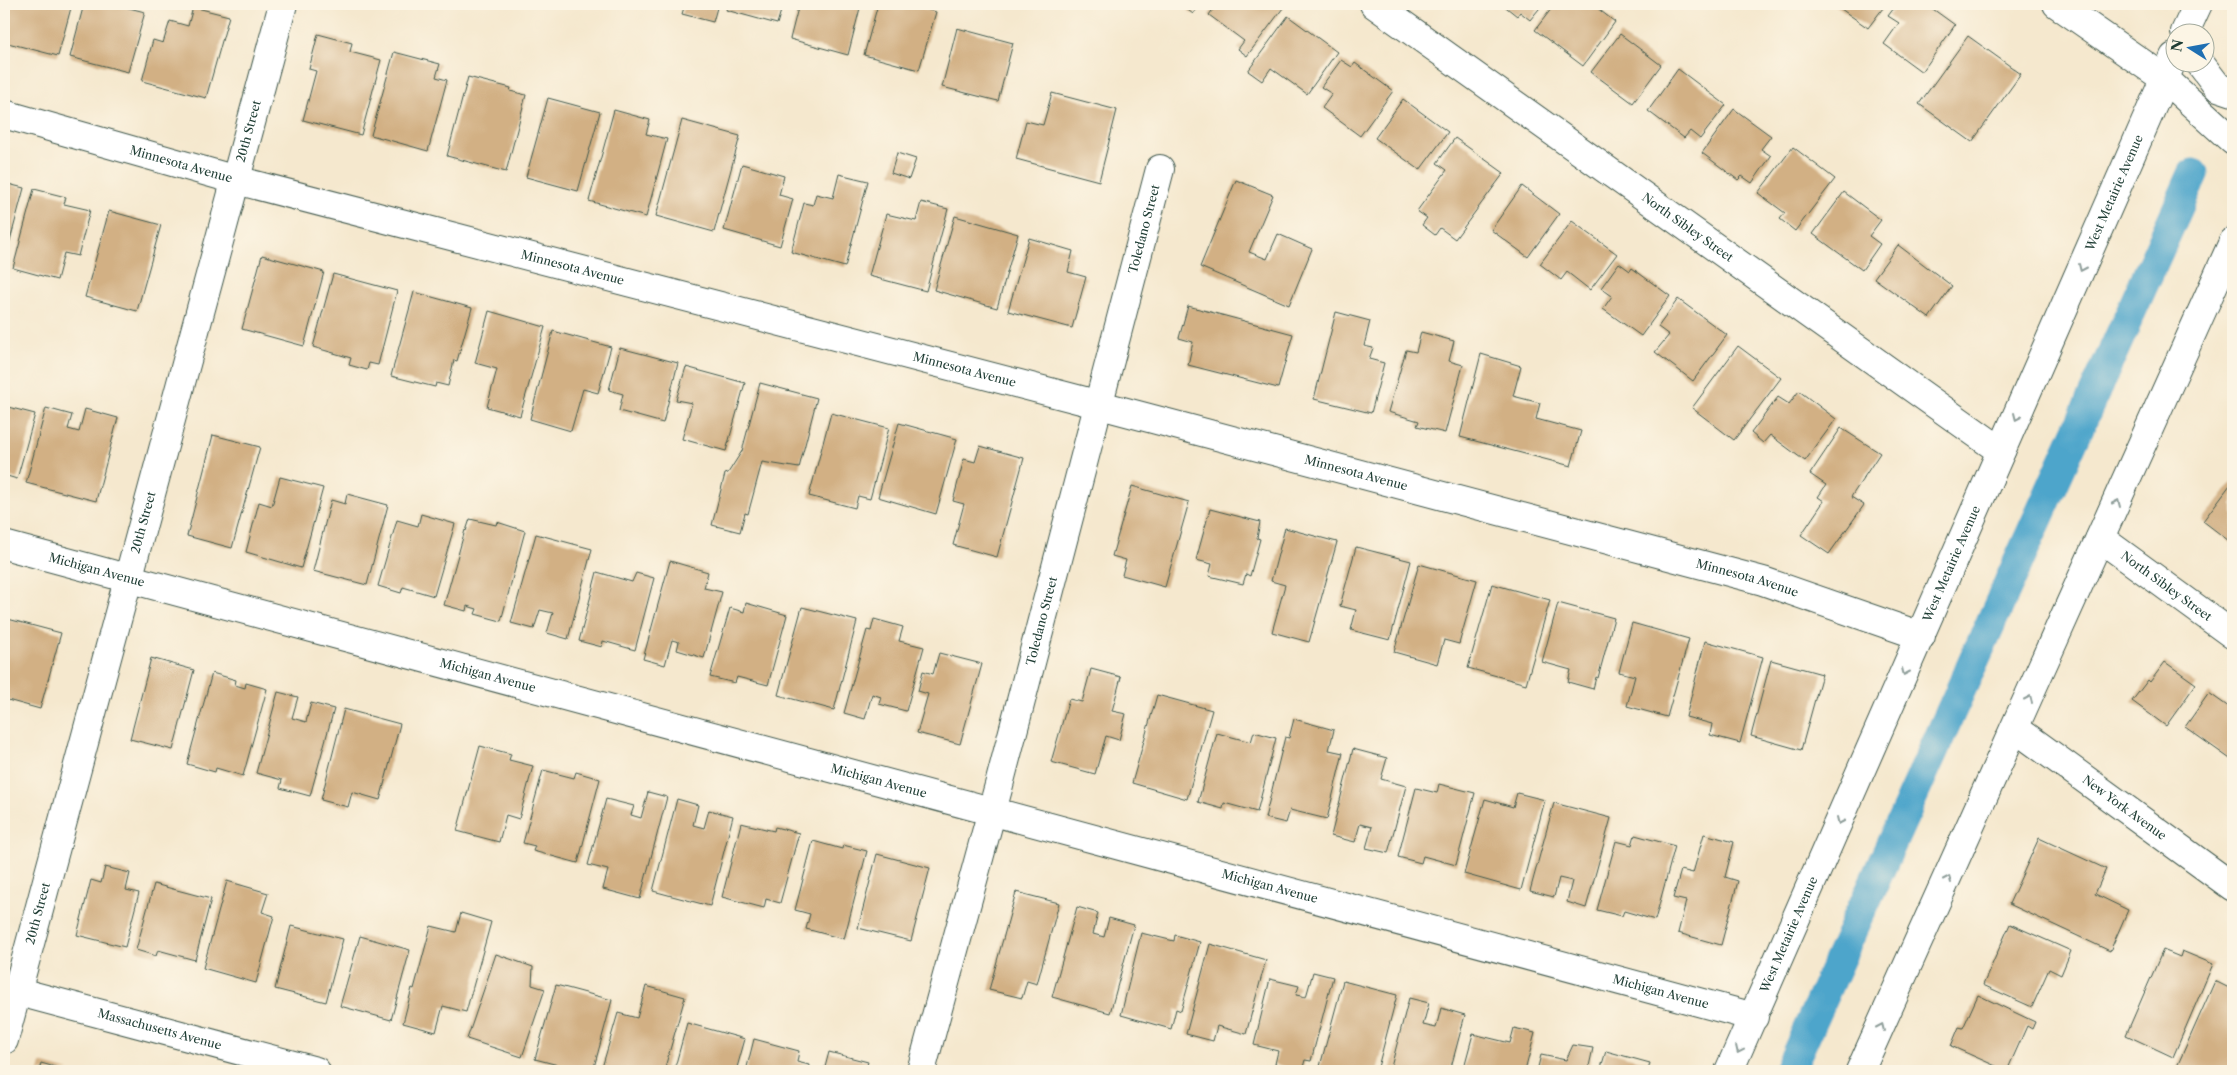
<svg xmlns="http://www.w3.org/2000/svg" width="2237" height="1075" viewBox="0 0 2237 1075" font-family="'Libre Caslon Text',serif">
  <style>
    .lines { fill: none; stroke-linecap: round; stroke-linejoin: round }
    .canal { stroke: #4ea5cb; stroke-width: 31 }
    .building { fill: #d2b084 }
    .street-casing { stroke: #3f574b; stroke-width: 30 }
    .secondary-casing { stroke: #3f574b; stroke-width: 30 }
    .street { stroke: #fff; stroke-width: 28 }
    .secondary { stroke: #fff; stroke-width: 28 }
    .oneway { stroke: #8f9e9a }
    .labels { text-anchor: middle; stroke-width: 4; stroke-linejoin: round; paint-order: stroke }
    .street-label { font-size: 12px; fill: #1f3d34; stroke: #fcf5e5 }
  </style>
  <rect width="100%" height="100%" fill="#fcf5e5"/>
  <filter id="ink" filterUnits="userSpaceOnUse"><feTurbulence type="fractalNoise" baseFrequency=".02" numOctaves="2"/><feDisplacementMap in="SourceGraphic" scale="10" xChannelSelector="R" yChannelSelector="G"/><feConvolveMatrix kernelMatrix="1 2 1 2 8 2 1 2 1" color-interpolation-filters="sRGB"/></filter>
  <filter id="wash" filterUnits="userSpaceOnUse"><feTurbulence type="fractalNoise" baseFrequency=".0096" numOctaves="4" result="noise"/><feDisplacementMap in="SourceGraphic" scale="20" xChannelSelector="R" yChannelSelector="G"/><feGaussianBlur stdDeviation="1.12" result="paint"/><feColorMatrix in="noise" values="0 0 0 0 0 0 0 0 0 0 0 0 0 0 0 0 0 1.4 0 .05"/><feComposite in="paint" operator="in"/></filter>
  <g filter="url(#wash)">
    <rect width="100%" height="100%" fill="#f5e8ce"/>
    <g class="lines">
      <polyline class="canal" points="1789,1071 2193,174"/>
    </g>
    <g id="blocks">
      <g class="building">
        <polygon points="8,4 72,4 58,56 4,42 4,19"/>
        <polygon points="84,4 113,4 145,12 128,72 70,57"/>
        <polygon points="685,4 718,4 713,22 682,14"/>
        <polygon points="728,4 783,4 777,24 726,10"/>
        <polygon points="799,4 861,4 848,55 790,39"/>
        <polygon points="878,4 908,4 936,12 919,70 864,55"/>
        <polygon points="1180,4 1201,4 1193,14"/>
        <polygon points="1217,4 1286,4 1247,56 1238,49 1244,41 1209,15"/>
        <polygon points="1502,4 1543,4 1530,20 1520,12 1517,16"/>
        <polygon points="1555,4 1592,4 1615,22 1583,66 1535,30"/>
        <polygon points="1834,4 1886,4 1868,28"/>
        <polygon points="1897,4 1926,4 1955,25 1922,72 1884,44 1899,23 1888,16"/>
        <polygon points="193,7 229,16 206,98 142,81 153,40 163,43 170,21 188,26"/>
        <polygon points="1288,16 1337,52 1307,94 1271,68 1262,81 1248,71"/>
        <polygon points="957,28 1013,43 998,101 942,87"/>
        <polygon points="318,34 352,43 350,52 381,60 361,135 303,120 316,71 309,69"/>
        <polygon points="1620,34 1661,65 1633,103 1591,72"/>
        <polygon points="1968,36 2021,74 1972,142 1919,104"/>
        <polygon points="394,52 440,64 436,77 447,80 428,151 371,135"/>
        <polygon points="1341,60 1352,67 1355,63 1393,91 1360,136 1322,108 1332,94 1321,87"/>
        <polygon points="1678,69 1726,105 1700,139 1690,131 1684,138 1648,111"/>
        <polygon points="468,77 511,88 510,91 526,95 506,172 447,156"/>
        <polygon points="1052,93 1117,110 1099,181 1016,159 1026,121 1043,125"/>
        <polygon points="548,98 600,112 578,191 526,177"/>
        <polygon points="1403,99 1448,132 1420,170 1375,138"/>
        <polygon points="1734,109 1771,136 1761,149 1771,156 1752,183 1742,176 1738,180 1702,153"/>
        <polygon points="614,110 650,120 646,134 667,139 646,217 589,201"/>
        <polygon points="682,120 740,136 714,232 656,216"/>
        <polygon points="1455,138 1504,173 1455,239 1440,228 1435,235 1422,225 1427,218 1417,211 1447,170 1437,163"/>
        <polygon points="1793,147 1835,179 1795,231 1780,219 1785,213 1758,193"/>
        <polygon points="897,153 916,159 909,179 891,173"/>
        <polygon points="742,164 784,176 779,195 793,199 780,246 724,230"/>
        <polygon points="839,174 868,181 845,267 791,252 804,203 813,205 816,194 833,198"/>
        <polygon points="1236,180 1273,195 1249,252 1267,259 1278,234 1312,249 1289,305 1200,267"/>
        <polygon points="4,183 24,188 4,263"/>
        <polygon points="1522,186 1559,214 1528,257 1491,230"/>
        <polygon points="34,189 66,197 64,204 90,210 78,256 64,253 57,280 13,268"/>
        <polygon points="1844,192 1881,220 1869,236 1880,244 1862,270 1813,234"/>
        <polygon points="921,202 948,209 926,291 869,276 886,214 916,221"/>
        <polygon points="109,211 161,225 137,311 85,297"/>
        <polygon points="955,216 1018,234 997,308 934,290"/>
        <polygon points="1572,221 1617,254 1590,290 1567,272 1561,280 1540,264"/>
        <polygon points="1029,238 1073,251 1068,272 1086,277 1072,328 1008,311"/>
        <polygon points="1898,245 1952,286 1929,318 1874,278"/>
        <polygon points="262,255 324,272 304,346 242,329"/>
        <polygon points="1619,263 1630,271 1632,268 1670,296 1641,336 1603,309 1612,296 1601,288"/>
        <polygon points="333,274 397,291 378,365 369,363 367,370 349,365 351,358 313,347"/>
        <polygon points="414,292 472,308 457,361 454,360 448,386 436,383 435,387 391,376"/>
        <polygon points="1678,299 1727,335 1693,381 1655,352 1669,335 1658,327"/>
        <polygon points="1188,306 1293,334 1278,388 1188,365 1193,342 1179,338"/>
        <polygon points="489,311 545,327 520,416 487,407 497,369 475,363"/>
        <polygon points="1336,312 1370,321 1364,346 1373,348 1369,359 1384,363 1371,413 1314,399"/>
        <polygon points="553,331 611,347 598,393 583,389 571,431 530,419"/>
        <polygon points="1421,332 1454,341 1449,361 1463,365 1445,433 1417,426 1419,421 1388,412 1406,350 1416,352"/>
        <polygon points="1738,346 1781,378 1734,440 1692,408"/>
        <polygon points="620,348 678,363 663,423 619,411 623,394 609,390"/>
        <polygon points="1481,354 1521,366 1513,396 1540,403 1536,419 1581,431 1571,466 1460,437"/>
        <polygon points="686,367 745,383 726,451 682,439 692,403 676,400"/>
        <polygon points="760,383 817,398 799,468 762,462 748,514 745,513 740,532 712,525 725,474 728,473 742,451"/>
        <polygon points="1799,391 1836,419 1805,461 1770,435 1763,443 1751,433 1778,397 1789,404"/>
        <polygon points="4,406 35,414 17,479 4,475"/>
        <polygon points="46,408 72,415 68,429 79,432 85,409 118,418 96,501 26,483"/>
        <polygon points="831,413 889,428 870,499 858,496 855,508 809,496"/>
        <polygon points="899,423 957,439 936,514 878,497"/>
        <polygon points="1841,428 1880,453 1851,497 1864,505 1829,554 1801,535 1824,501 1818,497 1826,485 1810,474"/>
        <polygon points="213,435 260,447 232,548 187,536"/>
        <polygon points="980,446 1024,458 997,557 953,545 964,504 953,501 964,459 975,462"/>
        <polygon points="280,477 323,488 301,568 246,552 259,502 272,506"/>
        <polygon points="2233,481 2233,544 2203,521"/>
        <polygon points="1132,486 1189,502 1165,587 1122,575 1126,560 1112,556"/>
        <polygon points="347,494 388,505 367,585 313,571 331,500 345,504"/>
        <polygon points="1210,509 1260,522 1257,538 1260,539 1250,576 1246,574 1243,584 1209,576 1212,564 1196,560"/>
        <polygon points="421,514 455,524 434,596 403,587 401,593 378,586 397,520 418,526"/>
        <polygon points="470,519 496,525 497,522 525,531 501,621 475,614 477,609 467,606 466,611 444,605 465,530 466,531"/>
        <polygon points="1285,528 1337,542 1309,642 1272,632 1285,585 1271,581"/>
        <polygon points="536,534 592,549 568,639 547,633 553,613 540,610 534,629 511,623"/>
        <polygon points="1356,547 1411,561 1390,640 1351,630 1356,610 1340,606"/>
        <polygon points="670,561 708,572 704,588 722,592 704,658 677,650 679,642 672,640 665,665 643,659"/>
        <polygon points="1419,564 1477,580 1459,644 1444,640 1437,664 1394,652"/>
        <polygon points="597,572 632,582 636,573 654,578 635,650 603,641 602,647 579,641"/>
        <polygon points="1492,584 1550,600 1526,684 1468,668"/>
        <polygon points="746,603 787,615 768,685 737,677 735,683 710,677 730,608 744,612"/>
        <polygon points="1558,603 1614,618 1598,678 1596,677 1593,689 1568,682 1571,670 1542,662"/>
        <polygon points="802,607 857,621 834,710 778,695"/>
        <polygon points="4,618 61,633 40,709 4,699"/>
        <polygon points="874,619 903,627 899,641 924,647 906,711 879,704 881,697 872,694 865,719 844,713 867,630 871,631"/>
        <polygon points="1632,623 1689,639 1667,717 1627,706 1635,676 1619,672"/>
        <polygon points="1705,641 1763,657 1740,743 1710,735 1712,724 1686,717"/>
        <polygon points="939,653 982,664 960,744 917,733 928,694 918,691 923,671 933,674"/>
        <polygon points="151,658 194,670 173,750 130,739"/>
        <polygon points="1771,660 1822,674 1801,750 1751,736"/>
        <polygon points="2165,662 2196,684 2166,726 2132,701 2148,680 2150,682"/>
        <polygon points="1091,669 1121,677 1112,711 1126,714 1119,740 1106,736 1095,774 1051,762 1069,699 1082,702"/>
        <polygon points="212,673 236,680 235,685 245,688 246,683 267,689 243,776 216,768 215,772 187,764"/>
        <polygon points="278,692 298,697 292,718 306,722 311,703 334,709 310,796 280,788 282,780 256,773"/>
        <polygon points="2209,693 2233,710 2233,761 2185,727"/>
        <polygon points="1157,695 1212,710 1187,799 1132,783"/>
        <polygon points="344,709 400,724 380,800 352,792 348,807 321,800"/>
        <polygon points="1294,719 1334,730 1329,750 1343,753 1327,819 1290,810 1286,823 1265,818 1285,737 1289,738"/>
        <polygon points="1254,732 1276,738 1257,812 1224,803 1223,809 1198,802 1217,733 1251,742"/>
        <polygon points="480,746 511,754 509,760 533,766 519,819 506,815 499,842 457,831"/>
        <polygon points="1353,749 1387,758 1381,779 1406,786 1388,853 1366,848 1372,827 1360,824 1355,842 1331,836"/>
        <polygon points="543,770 574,778 576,772 600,779 578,863 533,851 535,846 523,843"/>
        <polygon points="1439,784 1475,793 1456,865 1423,856 1421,863 1398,857 1416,788 1437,793"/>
        <polygon points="648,792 667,797 640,899 603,889 608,870 588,865 606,799 634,806 631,815 641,818"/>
        <polygon points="1517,793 1545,800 1521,890 1464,874 1485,799 1513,807"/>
        <polygon points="677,799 698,805 693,825 704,828 709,810 733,816 710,906 653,891"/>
        <polygon points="1554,803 1611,818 1586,908 1567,902 1572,881 1559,878 1554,897 1530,891"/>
        <polygon points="741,823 774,831 775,827 799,833 780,903 766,899 764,908 722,897"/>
        <polygon points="1704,834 1734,842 1725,877 1738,881 1721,945 1678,933 1686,901 1673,898 1681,870 1693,873"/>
        <polygon points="1635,835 1675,846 1655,920 1624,911 1622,916 1597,910 1616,841 1632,845"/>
        <polygon points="2039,838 2106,869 2095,894 2128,910 2110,951 2009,904"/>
        <polygon points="813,841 842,849 843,845 867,851 844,939 806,929 810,914 795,910"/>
        <polygon points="877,854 930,868 911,941 858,928"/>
        <polygon points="105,867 130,873 126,890 139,893 125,947 77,935 91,880 101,883"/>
        <polygon points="227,881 268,893 262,912 274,916 256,983 203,968"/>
        <polygon points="154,884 211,899 195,960 158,950 156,956 136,950"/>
        <polygon points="1016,892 1059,903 1037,984 1027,981 1022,998 989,990"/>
        <polygon points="1077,907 1098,913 1093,934 1104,937 1109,918 1134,925 1110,1013 1052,997"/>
        <polygon points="461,913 491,922 466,1012 443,1006 436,1032 403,1023 412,988 414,989 431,926 456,932"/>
        <polygon points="2010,924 2071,951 2061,975 2049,969 2032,1007 1983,985"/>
        <polygon points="291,926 343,939 326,1002 275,989"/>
        <polygon points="1141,933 1174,941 1175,935 1200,942 1181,1011 1176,1009 1171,1029 1121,1015"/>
        <polygon points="360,936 410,950 391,1020 340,1006"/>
        <polygon points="1210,944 1266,960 1246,1034 1217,1026 1213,1041 1186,1034"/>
        <polygon points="2163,950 2180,957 2182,951 2213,964 2173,1057 2126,1035"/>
        <polygon points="496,954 533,967 532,985 545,989 522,1057 467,1039"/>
        <polygon points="1313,972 1333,977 1311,1061 1305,1060 1302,1071 1275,1064 1278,1051 1254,1045 1270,979 1299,986 1296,995 1306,997"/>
        <polygon points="1343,981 1397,995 1377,1071 1319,1070"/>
        <polygon points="2215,981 2233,990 2233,1071 2175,1071"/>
        <polygon points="556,985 612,1000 593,1071 581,1071 535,1059"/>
        <polygon points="646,986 685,997 664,1071 601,1071 618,1013 637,1018"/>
        <polygon points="1978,995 2035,1022 2032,1029 2027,1026 2007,1071 1951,1046 1959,1027 1963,1028"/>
        <polygon points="1409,998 1429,1003 1423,1025 1436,1028 1441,1008 1465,1015 1450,1071 1390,1071"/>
        <polygon points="687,1023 745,1039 736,1071 674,1071"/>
        <polygon points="1514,1028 1535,1033 1525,1071 1463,1071 1473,1034 1510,1043"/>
        <polygon points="754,1039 799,1051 797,1062 809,1065 808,1071 746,1071"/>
        <polygon points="1573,1045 1593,1048 1588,1071 1537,1071 1541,1055 1566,1060"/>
        <polygon points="1606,1051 1650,1063 1648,1071 1600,1071"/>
        <polygon points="829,1052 868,1062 865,1071 824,1071"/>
        <polygon points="41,1063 69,1071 39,1071"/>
      </g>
    </g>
  </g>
  <g filter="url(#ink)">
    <use href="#blocks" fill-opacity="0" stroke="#3f574b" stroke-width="1"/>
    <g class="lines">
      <g class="street-casing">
        <g id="street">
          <path id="s1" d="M1374 4 2001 451"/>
          <polyline points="2057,4 2165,79 2233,141"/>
          <path id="s2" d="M4 114 236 180 1100 405 1763 581 1921 636"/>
          <path id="s3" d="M2100 538 2233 635"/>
          <path id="s4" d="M4 545 1754 1017"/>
          <path id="s5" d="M2016 729 2233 887"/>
          <path id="s6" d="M4 988 316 1071"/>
          <path id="s7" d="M4 1040 283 4"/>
          <path id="s8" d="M921 1071 999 785 1160 169"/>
        </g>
      </g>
      <g class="secondary-casing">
        <g id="secondary">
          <polyline points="2185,32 2198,4"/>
          <polyline points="2199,62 2218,87 2233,92"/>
          <path id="s9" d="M1729 1071 2174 57"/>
          <polyline points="1860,1071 2233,242"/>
        </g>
      </g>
      <use href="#street" class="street"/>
      <use href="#secondary" class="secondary"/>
    </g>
    <defs><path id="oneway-chevron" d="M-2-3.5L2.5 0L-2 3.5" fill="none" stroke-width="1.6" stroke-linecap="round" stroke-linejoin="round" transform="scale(1.25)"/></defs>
    <g class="oneway">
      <use href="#oneway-chevron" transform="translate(2082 268) rotate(114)"/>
      <use href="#oneway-chevron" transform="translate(2017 417) rotate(114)"/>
      <use href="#oneway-chevron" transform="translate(2117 503) rotate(-66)"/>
      <use href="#oneway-chevron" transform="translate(1905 672) rotate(114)"/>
      <use href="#oneway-chevron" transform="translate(2029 699) rotate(-66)"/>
      <use href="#oneway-chevron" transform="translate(1840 821) rotate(114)"/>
      <use href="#oneway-chevron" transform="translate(1948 879) rotate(-66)"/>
      <use href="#oneway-chevron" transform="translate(1881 1027) rotate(-66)"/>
      <use href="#oneway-chevron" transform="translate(1739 1050) rotate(115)"/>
    </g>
  </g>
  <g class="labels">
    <g class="street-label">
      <text dy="4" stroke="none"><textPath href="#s7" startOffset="941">20th Street</textPath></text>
      <text dy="4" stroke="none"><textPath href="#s2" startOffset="184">Minnesota Avenue</textPath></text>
      <text dy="4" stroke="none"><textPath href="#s9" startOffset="959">West Metairie Avenue</textPath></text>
      <text dy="4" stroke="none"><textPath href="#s1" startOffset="385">North Sibley Street</textPath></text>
      <text dy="4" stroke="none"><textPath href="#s8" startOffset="871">Toledano Street</textPath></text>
      <text dy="4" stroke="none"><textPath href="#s2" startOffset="589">Minnesota Avenue</textPath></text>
      <text dy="4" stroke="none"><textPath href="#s2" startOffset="994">Minnesota Avenue</textPath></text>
      <text dy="4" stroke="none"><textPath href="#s2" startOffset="1399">Minnesota Avenue</textPath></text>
      <text dy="4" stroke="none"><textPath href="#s7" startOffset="536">20th Street</textPath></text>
      <text dy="4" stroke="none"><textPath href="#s9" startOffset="554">West Metairie Avenue</textPath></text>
      <text dy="4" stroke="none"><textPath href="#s4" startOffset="96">Michigan Avenue</textPath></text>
      <text dy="4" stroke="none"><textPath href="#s2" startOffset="1804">Minnesota Avenue</textPath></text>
      <text dy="4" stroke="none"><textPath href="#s3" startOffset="82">North Sibley Street</textPath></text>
      <text dy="4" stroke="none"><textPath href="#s8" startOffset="466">Toledano Street</textPath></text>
      <text dy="4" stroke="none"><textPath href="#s4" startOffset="501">Michigan Avenue</textPath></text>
      <text dy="4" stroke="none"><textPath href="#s4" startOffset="906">Michigan Avenue</textPath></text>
      <text dy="4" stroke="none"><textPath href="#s5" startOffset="134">New York Avenue</textPath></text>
      <text dy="4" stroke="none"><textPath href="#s4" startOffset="1311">Michigan Avenue</textPath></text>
      <text dy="4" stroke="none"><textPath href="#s7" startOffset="131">20th Street</textPath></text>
      <text dy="4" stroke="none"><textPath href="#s9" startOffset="149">West Metairie Avenue</textPath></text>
      <text dy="4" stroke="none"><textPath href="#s4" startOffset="1716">Michigan Avenue</textPath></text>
      <text dy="4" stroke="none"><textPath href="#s6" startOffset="161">Massachusetts Avenue</textPath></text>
    </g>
  </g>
  <rect width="2237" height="1075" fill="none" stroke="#fcf5e5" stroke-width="20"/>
  <g transform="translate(2190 48) rotate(281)"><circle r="24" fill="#fcf5e5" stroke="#a4ab9e"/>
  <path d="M0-4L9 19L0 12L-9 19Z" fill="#1f6fb2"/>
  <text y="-8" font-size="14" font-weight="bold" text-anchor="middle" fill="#1f3d34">N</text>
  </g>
</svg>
